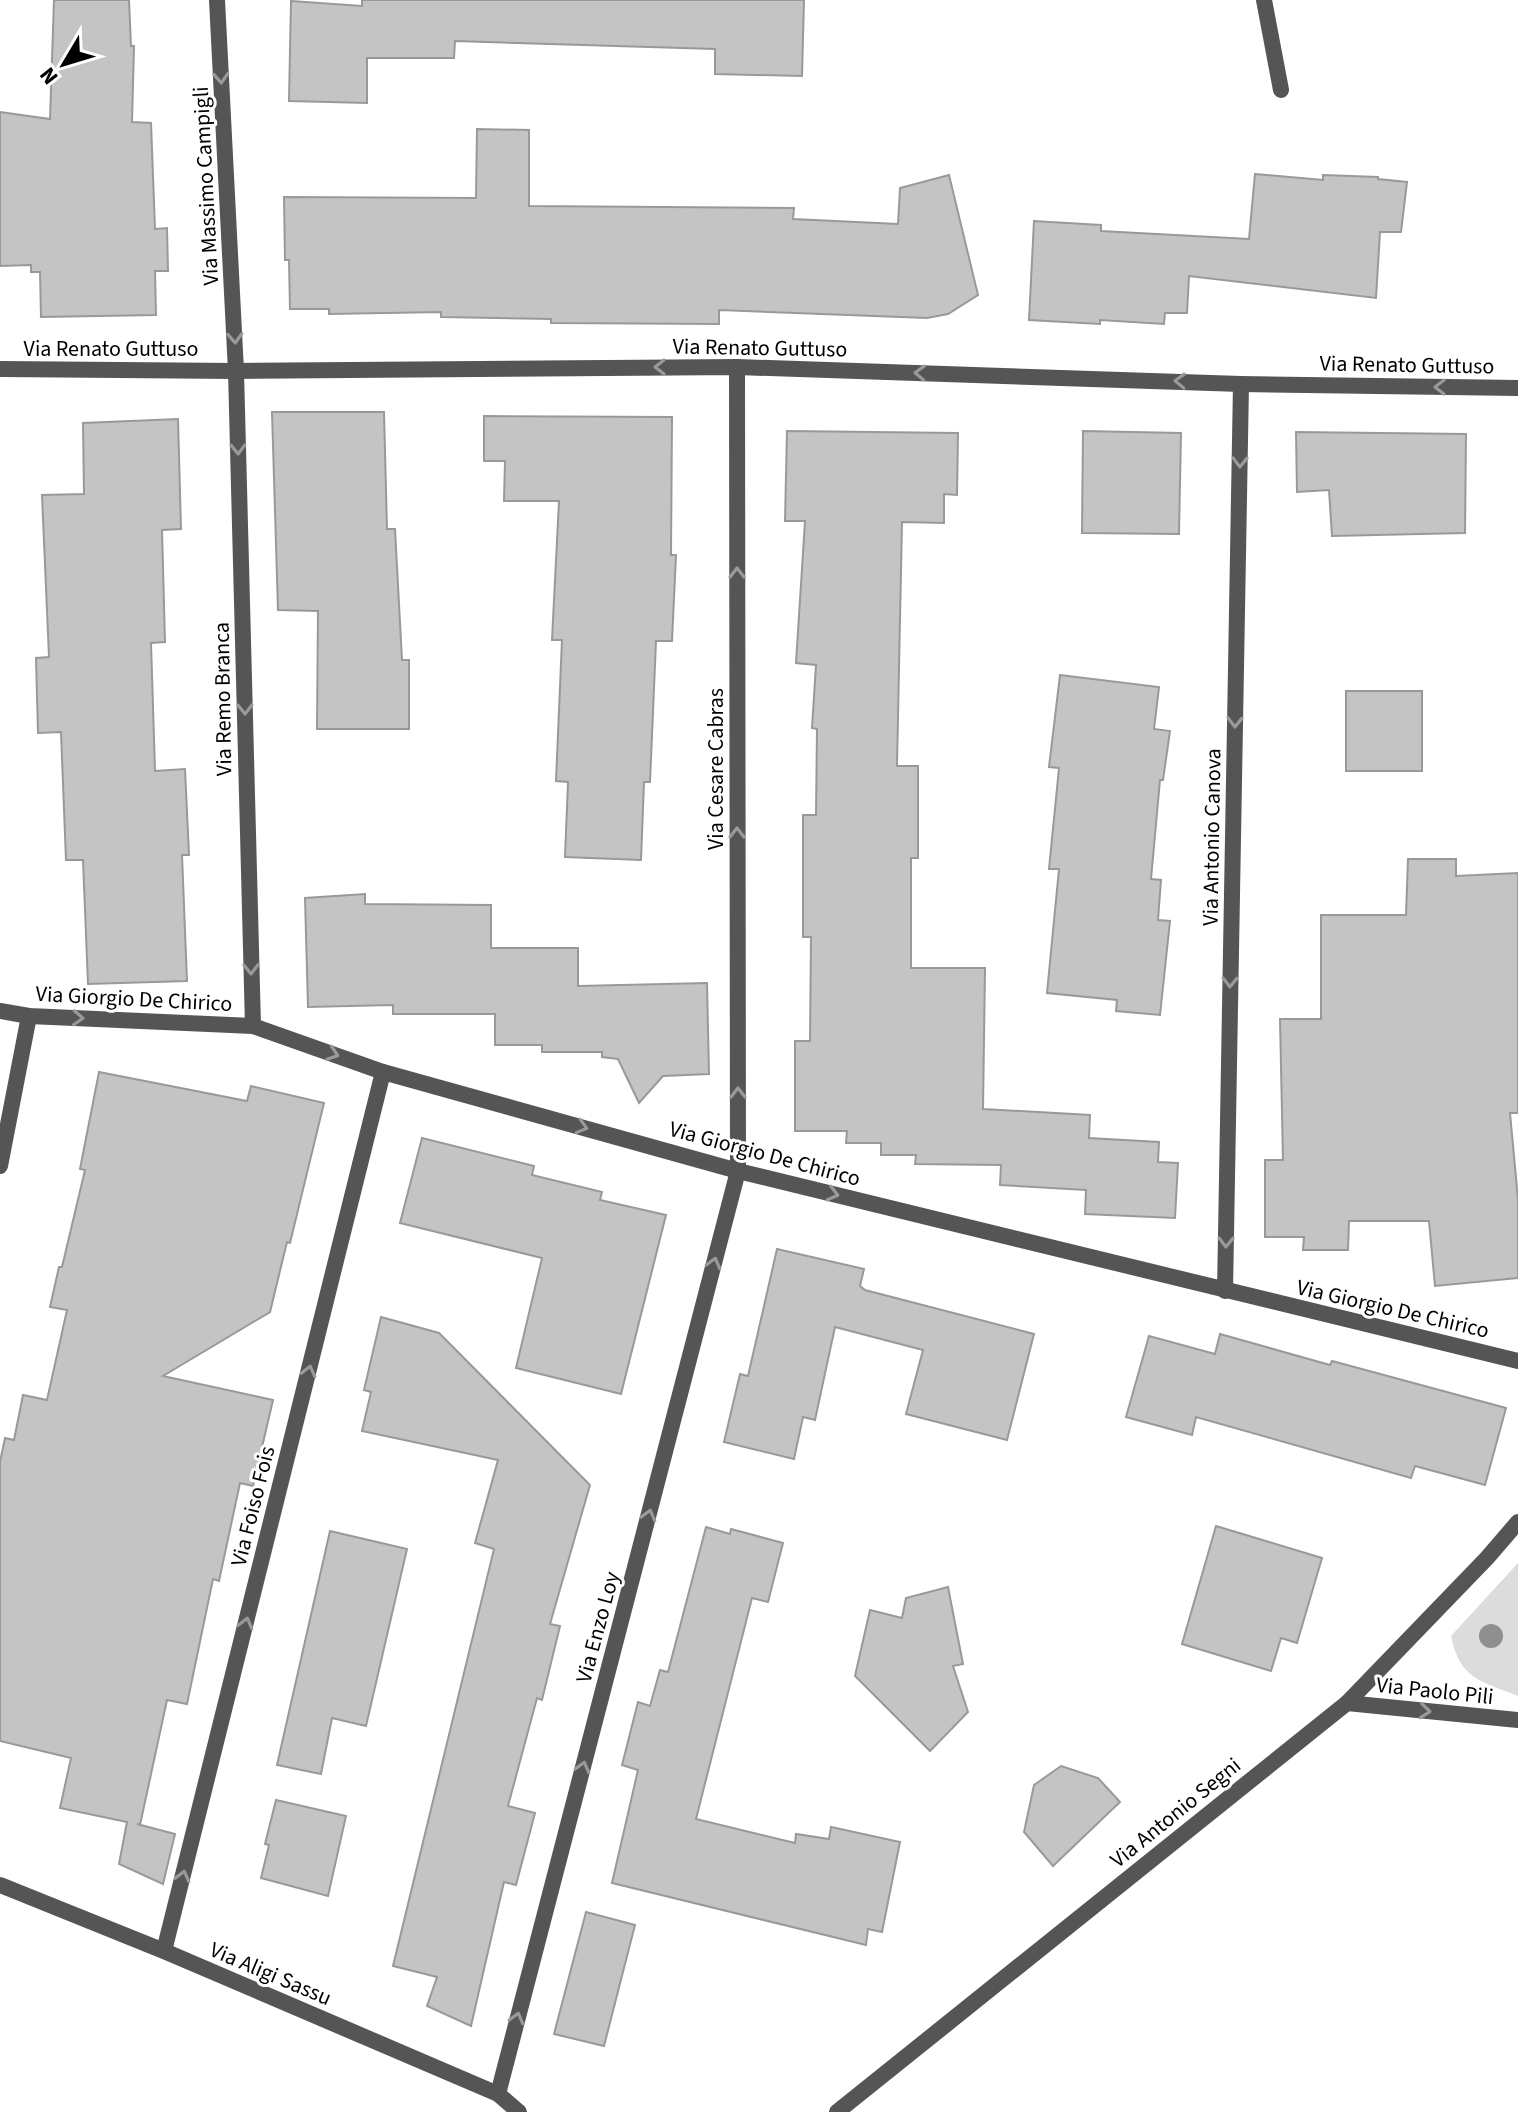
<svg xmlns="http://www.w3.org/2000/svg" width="1518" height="2112" viewBox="0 0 1518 2112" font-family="'Source Sans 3',sans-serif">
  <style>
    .green { fill: #dcdcdc }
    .building { fill: #c4c4c4; stroke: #999; stroke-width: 2 }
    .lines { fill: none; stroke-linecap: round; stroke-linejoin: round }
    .street { stroke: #555; stroke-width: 16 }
    .tree { fill: #8f8f8f }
    .oneway { stroke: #999 }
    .labels { text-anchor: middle; stroke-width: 6; stroke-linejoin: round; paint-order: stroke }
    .street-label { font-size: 22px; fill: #000; stroke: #fff }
  </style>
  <rect width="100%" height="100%" fill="#fff"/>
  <path class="green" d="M1518 1563V1696C1481 1681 1460 1680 1451 1636Z"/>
  <g class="building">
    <polygon points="54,0 129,0 131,46 134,46 132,122 151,123 155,229 167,228 168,271 155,271 156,315 41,317 40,272 31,272 31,265 0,266 0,112 50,119"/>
    <polygon points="362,0 804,0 802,76 715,74 715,49 455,41 454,58 367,58 367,103 289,101 291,1 362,6"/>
    <polygon points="477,129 529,130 529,206 794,208 793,219 898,224 900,188 949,175 978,295 948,314 927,318 719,310 719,324 551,323 551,319 441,317 441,312 329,314 329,309 290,309 289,260 285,260 284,197 476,198"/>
    <polygon points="1255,174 1323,180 1323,175 1378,177 1378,179 1407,182 1401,232 1380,232 1376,298 1189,276 1187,313 1165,313 1164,324 1100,320 1100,324 1029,320 1034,221 1101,225 1101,231 1249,239"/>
    <polygon points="272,412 384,412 387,529 395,529 402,660 409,660 409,729 317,729 318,611 278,610"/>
    <polygon points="484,416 672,417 671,555 676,555 672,641 656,641 650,782 644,782 641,860 565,857 568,782 556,781 562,640 552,640 559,501 504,501 505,461 484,461"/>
    <polygon points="178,419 181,529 162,530 165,642 151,643 155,771 185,769 189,855 182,855 187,981 88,984 83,860 66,860 61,732 38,733 36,658 49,657 42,495 84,494 83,423"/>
    <polygon points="787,431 958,433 957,495 944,494 944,523 902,522 897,766 918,766 918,858 911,858 911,968 985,968 983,1109 1090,1115 1089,1138 1159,1142 1158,1162 1178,1163 1175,1218 1085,1214 1086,1190 1000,1185 1001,1165 915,1164 916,1155 881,1155 881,1143 846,1143 847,1131 795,1131 795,1041 810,1041 811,937 803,937 803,815 816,815 817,729 812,728 816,665 796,663 805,521 785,521"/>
    <polygon points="1083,431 1181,433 1179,534 1082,533"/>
    <polygon points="1296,432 1466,434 1465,533 1332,536 1329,490 1297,492"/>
    <polygon points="1060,675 1159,687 1154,729 1170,731 1163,780 1160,780 1151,879 1161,880 1158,920 1170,921 1160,1015 1116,1011 1117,1000 1047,993 1059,869 1049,869 1059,768 1049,767"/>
    <rect x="1346" y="691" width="76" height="80"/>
    <polygon points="1408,859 1456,859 1456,876 1518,873 1518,1113 1510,1113 1518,1199 1518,1278 1435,1286 1429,1221 1349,1221 1348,1250 1303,1250 1304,1237 1265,1237 1265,1160 1283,1160 1280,1019 1321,1019 1321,915 1406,915"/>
    <polygon points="365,894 365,904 491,905 491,948 578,948 578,986 707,983 709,1074 663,1076 639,1103 618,1059 602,1057 602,1052 542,1052 542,1045 495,1045 495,1014 393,1014 393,1005 308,1007 305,898"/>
    <polygon points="99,1072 247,1101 251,1086 324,1103 290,1243 287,1242 270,1312 163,1376 273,1400 253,1486 240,1483 219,1581 213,1579 187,1704 167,1700 140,1825 137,1824 175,1834 163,1884 119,1864 127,1822 60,1808 71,1758 0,1741 0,1462 5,1438 14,1440 23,1395 47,1400 67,1310 50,1307 59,1267 62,1267 85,1170 80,1169"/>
    <polygon points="422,1138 534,1166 532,1175 602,1192 600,1200 666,1215 621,1394 516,1368 542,1258 400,1223"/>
    <polygon points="777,1249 864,1269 860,1286 865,1290 1034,1334 1007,1440 906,1414 923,1350 835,1327 815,1420 803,1417 794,1459 724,1442 740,1374 748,1376"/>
    <polygon points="381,1317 439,1333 590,1485 550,1624 560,1626 542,1700 537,1698 508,1806 535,1813 516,1885 504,1882 471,2026 427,2006 437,1977 393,1966 494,1549 475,1543 498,1460 362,1431 371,1392 364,1390"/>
    <polygon points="1220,1334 1330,1365 1332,1361 1506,1408 1485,1485 1415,1466 1411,1478 1196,1417 1192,1435 1126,1417 1149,1336 1215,1354"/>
    <polygon points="1216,1526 1322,1558 1297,1643 1281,1638 1271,1671 1182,1644"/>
    <polygon points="706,1527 730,1534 731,1529 783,1543 768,1602 752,1598 696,1819 795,1843 796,1834 829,1839 831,1827 900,1842 882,1932 868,1929 866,1945 612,1883 638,1770 622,1765 638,1702 650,1706 660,1670 668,1672"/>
    <polygon points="330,1531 407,1549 366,1726 332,1718 321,1774 277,1765"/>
    <polygon points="948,1587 963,1664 953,1666 968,1712 930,1751 855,1676 870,1610 902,1618 906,1598"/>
    <polygon points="1061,1766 1098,1778 1120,1802 1053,1866 1024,1832 1034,1785"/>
    <polygon points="276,1800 346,1816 328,1896 261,1878 269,1845 265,1844"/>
    <polygon points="586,1912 635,1925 604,2046 554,2034"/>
  </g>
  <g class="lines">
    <g class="street">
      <polyline points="217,0 236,371 253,1026"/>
      <polyline points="1264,0 1281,90"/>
      <polyline points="0,369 236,371 737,367 1241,384 1518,388"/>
      <polyline points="0,1011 29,1016 253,1026 383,1072 738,1171 1518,1361"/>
      <polyline points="0,1166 29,1016"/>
      <polyline points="1225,1291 1241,384"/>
      <polyline points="1347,1703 1518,1720"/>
      <polyline points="0,1885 164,1951 498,2094 519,2112"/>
      <polyline points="164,1951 383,1072"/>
      <polyline points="498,2094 738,1171 737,367"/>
      <polyline points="837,2112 1347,1703 1487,1558 1518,1522"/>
    </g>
  </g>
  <circle class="tree" cx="1491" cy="1636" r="12"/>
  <defs><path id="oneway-chevron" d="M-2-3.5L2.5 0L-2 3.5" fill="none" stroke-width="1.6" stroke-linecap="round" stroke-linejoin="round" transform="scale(2)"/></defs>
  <g class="oneway">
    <use href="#oneway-chevron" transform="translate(221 78) rotate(87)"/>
    <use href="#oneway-chevron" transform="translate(235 338) rotate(87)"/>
    <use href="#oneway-chevron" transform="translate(660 367) rotate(180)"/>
    <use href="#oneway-chevron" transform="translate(920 373) rotate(-178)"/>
    <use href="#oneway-chevron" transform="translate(1180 381) rotate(-178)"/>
    <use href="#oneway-chevron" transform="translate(1440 387) rotate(-179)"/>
    <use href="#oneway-chevron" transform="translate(238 449) rotate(89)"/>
    <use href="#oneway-chevron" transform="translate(1240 462) rotate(91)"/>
    <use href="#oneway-chevron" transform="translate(737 573) rotate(-90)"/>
    <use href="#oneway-chevron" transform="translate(245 709) rotate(89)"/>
    <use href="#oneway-chevron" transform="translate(1235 722) rotate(91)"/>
    <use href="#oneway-chevron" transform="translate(737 833) rotate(-90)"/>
    <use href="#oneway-chevron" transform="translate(251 969) rotate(89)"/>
    <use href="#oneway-chevron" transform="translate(1230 982) rotate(91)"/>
    <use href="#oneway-chevron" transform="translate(78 1018) rotate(3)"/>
    <use href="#oneway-chevron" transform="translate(333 1054) rotate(19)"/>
    <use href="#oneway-chevron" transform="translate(738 1093) rotate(-90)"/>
    <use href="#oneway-chevron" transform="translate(582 1127) rotate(16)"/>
    <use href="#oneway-chevron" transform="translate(833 1194) rotate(14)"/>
    <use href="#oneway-chevron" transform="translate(1226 1242) rotate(91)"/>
    <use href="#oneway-chevron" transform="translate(714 1263) rotate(-75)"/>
    <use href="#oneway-chevron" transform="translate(309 1371) rotate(-76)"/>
    <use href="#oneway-chevron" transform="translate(649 1515) rotate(-75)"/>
    <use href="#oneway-chevron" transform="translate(246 1623) rotate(-76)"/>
    <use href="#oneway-chevron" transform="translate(1425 1711) rotate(6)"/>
    <use href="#oneway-chevron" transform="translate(583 1767) rotate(-75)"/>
    <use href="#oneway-chevron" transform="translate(183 1876) rotate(-76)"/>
    <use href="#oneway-chevron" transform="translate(517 2018) rotate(-75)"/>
  </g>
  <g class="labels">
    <g class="street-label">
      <text transform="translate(205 186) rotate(-93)" y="8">Via Massimo Campigli</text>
      <text transform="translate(760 347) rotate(1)" y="8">Via Renato Guttuso</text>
      <text x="111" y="356">Via Renato Guttuso</text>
      <text transform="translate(1407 364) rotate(1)" y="8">Via Renato Guttuso</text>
      <text transform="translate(222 699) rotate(-91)" y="8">Via Remo Branca</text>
      <text transform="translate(715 769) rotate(-90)" y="8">Via Cesare Cabras</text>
      <text transform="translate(1211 837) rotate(-89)" y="8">Via Antonio Canova</text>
      <text transform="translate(134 998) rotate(3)" y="8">Via Giorgio De Chirico</text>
      <text transform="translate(765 1153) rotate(15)" y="8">Via Giorgio De Chirico</text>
      <text transform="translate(1393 1308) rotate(13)" y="8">Via Giorgio De Chirico</text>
      <text transform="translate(252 1506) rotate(-76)" y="8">Via Foiso Fois</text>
      <text transform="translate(597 1627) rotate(-75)" y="8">Via Enzo Loy</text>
      <text transform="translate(1435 1690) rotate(6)" y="8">Via Paolo Pili</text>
      <text transform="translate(1175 1812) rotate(-39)" y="8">Via Antonio Segni</text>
      <text transform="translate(271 1973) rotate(23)" y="8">Via Aligi Sassu</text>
    </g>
  </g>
  <g transform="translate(64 64) rotate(232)" stroke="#ffffff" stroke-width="6" paint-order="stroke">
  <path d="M0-6L14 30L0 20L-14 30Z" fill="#000000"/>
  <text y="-12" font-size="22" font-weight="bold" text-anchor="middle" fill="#000000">N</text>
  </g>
</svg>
